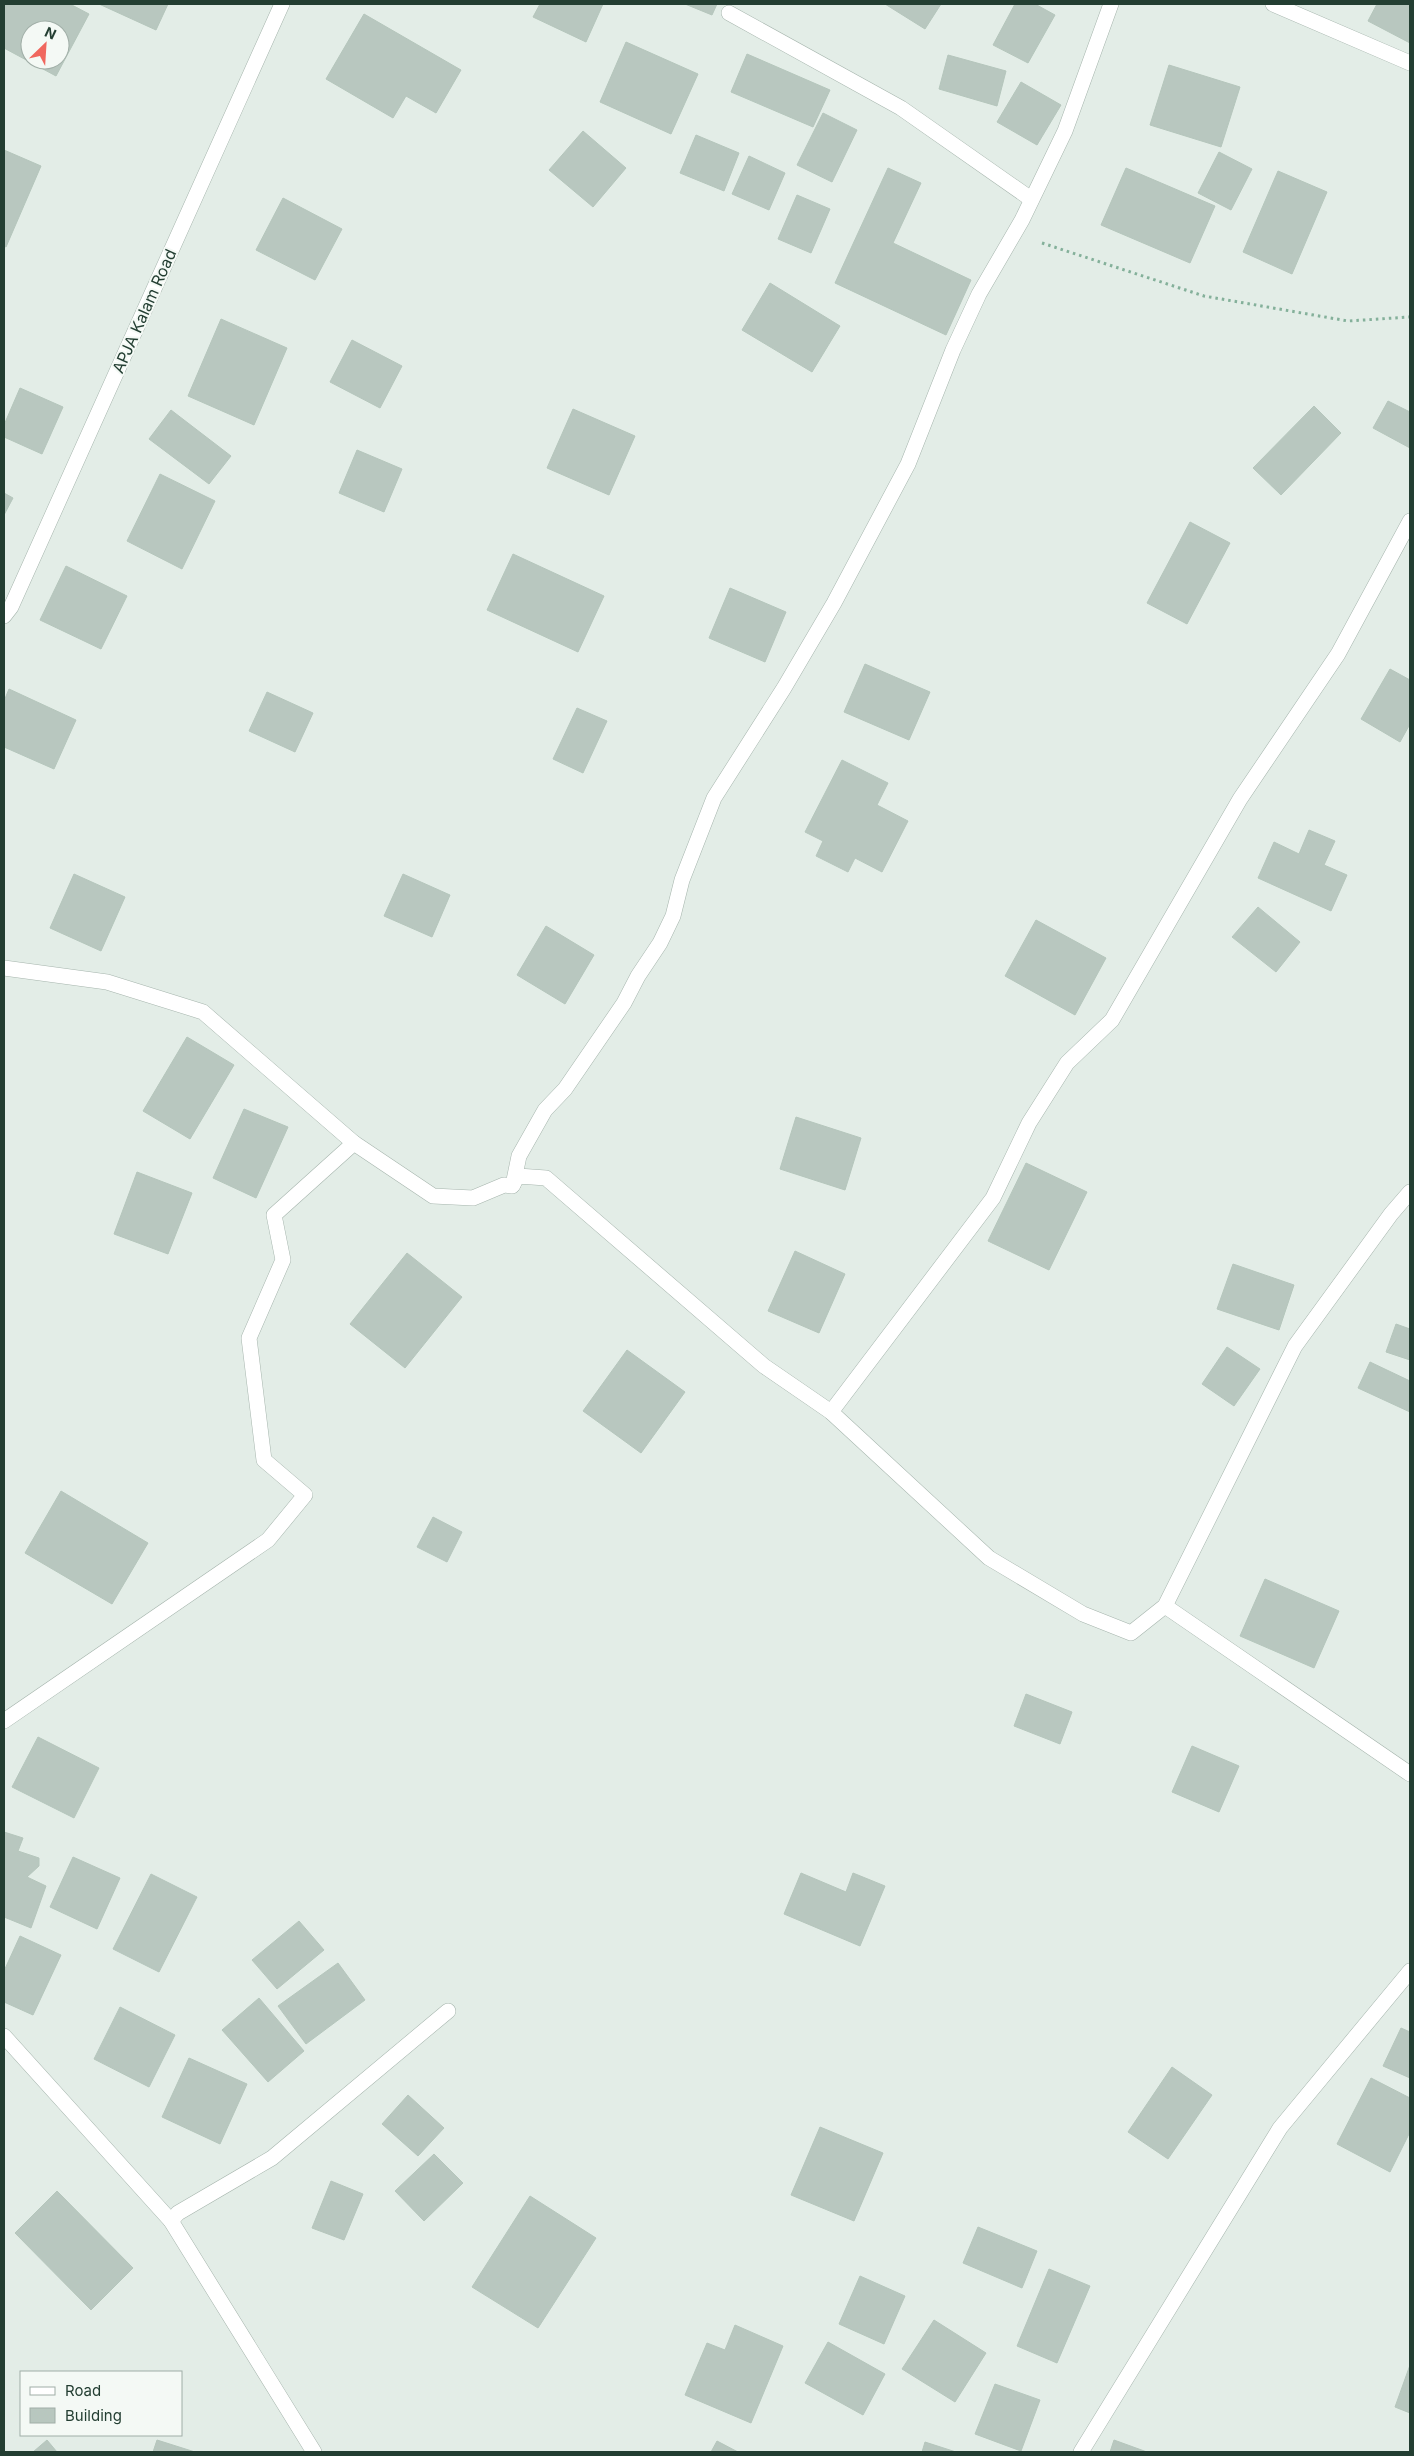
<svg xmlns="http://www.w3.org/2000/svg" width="1414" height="2456" viewBox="0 0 1414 2456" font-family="Inter,sans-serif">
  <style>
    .building { fill: #b8c7bf; stroke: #b5c6bc; fill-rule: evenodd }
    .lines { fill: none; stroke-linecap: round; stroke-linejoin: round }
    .minor-casing { stroke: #a6b5ad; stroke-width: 16 }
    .path { stroke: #84b09a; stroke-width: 3; stroke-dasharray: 2.5 4; stroke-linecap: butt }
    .minor { stroke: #fff; stroke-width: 15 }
    .labels { text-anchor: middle; stroke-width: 4; stroke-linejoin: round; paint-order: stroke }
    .street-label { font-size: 16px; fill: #233e32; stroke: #f4f9f5 }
  </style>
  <rect width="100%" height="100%" fill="#e3ede7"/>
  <g class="building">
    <path d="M4 4H70L89 14 56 76 4 48ZM30 30H60V60H30Z"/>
    <polygon points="99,4 168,4 156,30"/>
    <polygon points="540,4 603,4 586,42 533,17"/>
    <polygon points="685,4 717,4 712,15"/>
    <polygon points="885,4 941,4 925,29"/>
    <polygon points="1015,4 1035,4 1055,15 1028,63 993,45"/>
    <polygon points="1377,4 1410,4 1410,43 1368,21"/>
    <polygon points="364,14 461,70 436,113 406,96 393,118 326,79"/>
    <polygon points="626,42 698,74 671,134 600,102"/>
    <polygon points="747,54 830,90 813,127 731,92"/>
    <polygon points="948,55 1006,71 997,106 939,89"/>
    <polygon points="1169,65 1240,87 1221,147 1150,125"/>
    <polygon points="1021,82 1061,105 1037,145 997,122"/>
    <polygon points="823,113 857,130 832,182 797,165"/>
    <polygon points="583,131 626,168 593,207 549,170"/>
    <polygon points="696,135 739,153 724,191 680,173"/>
    <polygon points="4,150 41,166 6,247 4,246"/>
    <polygon points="1219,152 1252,169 1231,210 1198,193"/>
    <polygon points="749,156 785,173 769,210 732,194"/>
    <polygon points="888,168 921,183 893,243 971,280 946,335 835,283"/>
    <polygon points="1126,168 1215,206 1190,263 1101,225"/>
    <polygon points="1278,171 1327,192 1292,274 1243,252"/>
    <polygon points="797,195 830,209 811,253 778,239"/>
    <polygon points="283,198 342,229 315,280 256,250"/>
    <polygon points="770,283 840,326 812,372 742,330"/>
    <polygon points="221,319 287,348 254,425 188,396"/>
    <polygon points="352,340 402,366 380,408 330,382"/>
    <polygon points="20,388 63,407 42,454 4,437 4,425"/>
    <polygon points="1388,401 1410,412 1410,448 1373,428"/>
    <polygon points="1314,406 1341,433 1281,495 1253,468"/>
    <polygon points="573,409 635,436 609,495 547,468"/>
    <polygon points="171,410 231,456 209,484 149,439"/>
    <polygon points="357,450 402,469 384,512 339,493"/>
    <polygon points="160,474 215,501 182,569 127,541"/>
    <polygon points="4,493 13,498 4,515"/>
    <polygon points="1190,522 1230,543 1187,624 1147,603"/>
    <polygon points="513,554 604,596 578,652 487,610"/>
    <polygon points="66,566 127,596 101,649 40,620"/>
    <polygon points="730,588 786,612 765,662 709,638"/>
    <polygon points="865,664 930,692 909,740 844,712"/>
    <polygon points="1390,669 1410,680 1410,724 1400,742 1361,719"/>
    <polygon points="9,689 76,720 54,769 4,747 4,701"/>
    <polygon points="267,692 313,713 295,752 249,731"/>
    <polygon points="577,708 607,721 583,773 553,759"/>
    <polygon points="842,760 888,783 877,805 908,821 882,872 855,858 848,872 816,856 823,841 805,832"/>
    <polygon points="1309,830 1335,841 1324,865 1347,875 1331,911 1258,878 1274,842 1299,854"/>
    <polygon points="74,874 125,897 101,951 50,928"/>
    <polygon points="403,874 450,895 432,937 384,916"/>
    <polygon points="1258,907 1300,942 1276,972 1232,937"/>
    <polygon points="1036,920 1106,958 1075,1015 1005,976"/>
    <polygon points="546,926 594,955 565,1004 517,975"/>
    <polygon points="187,1037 234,1065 190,1139 143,1111"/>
    <polygon points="244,1109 288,1127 256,1198 213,1178"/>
    <polygon points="796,1117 861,1138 845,1190 780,1169"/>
    <polygon points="1026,1163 1087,1192 1049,1270 988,1241"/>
    <polygon points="137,1172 192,1193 168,1254 114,1234"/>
    <polygon points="795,1251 845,1274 819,1333 768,1311"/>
    <polygon points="407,1253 462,1297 405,1368 350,1324"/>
    <polygon points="1233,1264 1294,1285 1279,1330 1217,1309"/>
    <polygon points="1396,1324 1410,1329 1410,1360 1386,1352"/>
    <polygon points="1227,1347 1260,1369 1234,1406 1202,1384"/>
    <polygon points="627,1350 685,1392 641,1453 583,1411"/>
    <polygon points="1370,1362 1410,1381 1410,1412 1358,1388"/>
    <polygon points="61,1491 148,1543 112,1604 25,1553"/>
    <polygon points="433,1517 462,1532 447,1562 417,1547"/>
    <polygon points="1265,1579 1339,1611 1314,1668 1240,1636"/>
    <polygon points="1026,1694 1072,1712 1060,1744 1014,1726"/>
    <polygon points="38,1737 99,1768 74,1818 12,1787"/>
    <polygon points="1192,1746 1239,1766 1219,1812 1172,1792"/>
    <polygon points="4,1832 23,1838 18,1851 39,1858 39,1866 27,1877 46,1886 31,1928 4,1917"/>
    <polygon points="73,1857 120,1878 97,1929 50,1907"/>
    <polygon points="801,1873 846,1892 853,1873 885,1886 860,1946 784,1914"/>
    <polygon points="151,1874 197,1897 159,1972 113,1949"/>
    <polygon points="299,1921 324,1950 277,1989 252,1960"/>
    <polygon points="20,1936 61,1955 33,2015 4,2002 4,1971"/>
    <polygon points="338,1963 365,2000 306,2044 278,2006"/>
    <polygon points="259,1998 304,2051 268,2082 222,2030"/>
    <polygon points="120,2007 175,2035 149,2087 94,2059"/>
    <polygon points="1401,2028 1410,2032 1410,2078 1383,2066"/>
    <polygon points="189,2058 247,2084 220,2144 162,2117"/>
    <polygon points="1172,2067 1212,2095 1168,2159 1128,2132"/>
    <polygon points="1371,2078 1410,2098 1410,2132 1390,2172 1337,2144"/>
    <polygon points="408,2095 444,2128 418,2156 382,2124"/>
    <polygon points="820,2127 883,2153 854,2221 791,2195"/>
    <polygon points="434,2154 463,2183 424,2221 395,2191"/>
    <polygon points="331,2181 363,2194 344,2240 312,2228"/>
    <polygon points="57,2191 133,2268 91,2310 15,2233"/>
    <polygon points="530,2196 596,2238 538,2328 472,2287"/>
    <polygon points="978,2227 1037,2251 1022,2288 963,2263"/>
    <polygon points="1049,2269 1090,2286 1057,2363 1017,2346"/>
    <polygon points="860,2276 905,2296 884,2344 839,2324"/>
    <polygon points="934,2320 986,2353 955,2402 902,2369"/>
    <polygon points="735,2325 783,2346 751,2423 685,2395 707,2343 725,2350"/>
    <polygon points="828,2342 885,2374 863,2415 805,2383"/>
    <polygon points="1410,2365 1410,2413 1395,2407"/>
    <polygon points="995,2384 1040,2400 1021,2451 975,2434"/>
    <polygon points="47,2440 57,2452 33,2452"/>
    <polygon points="157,2440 195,2452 153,2452"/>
    <polygon points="1114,2440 1147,2452 1110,2452"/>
    <polygon points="717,2441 738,2452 711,2452"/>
    <polygon points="925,2442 956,2452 922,2452"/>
  </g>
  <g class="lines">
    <g class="minor-casing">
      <g id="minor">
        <polyline points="1273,4 1410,63"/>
        <polyline points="729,13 901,108 1031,199"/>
        <polyline points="4,616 11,607 282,4"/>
        <polyline points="4,968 107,982 203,1012 354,1143"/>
        <polyline points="513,1185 519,1156 545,1110 565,1089 624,1003 638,976 660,943 673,916 682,880 714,798 784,688 834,603 908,464 953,350 979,294 1022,220 1065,131 1111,4"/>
        <polyline points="831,1412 993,1198 1029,1123 1067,1063 1112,1020 1240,799 1338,654 1410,521"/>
        <polyline points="1165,1606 1410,1774"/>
        <polyline points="4,1721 268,1540 305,1495 264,1460 249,1338 283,1260 274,1215 354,1143 433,1196 473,1198 504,1185 512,1186 518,1176 546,1178 764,1366 831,1412 989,1558 1083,1614 1131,1633 1165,1606 1295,1346 1391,1214 1410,1192"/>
        <polyline points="4,2036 171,2221 178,2213 272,2158 448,2011"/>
        <polyline points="171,2221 314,2452"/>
        <polyline points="1081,2452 1280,2128 1410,1971"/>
      </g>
    </g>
    <polyline class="path" points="1042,243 1204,296 1348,321 1410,317"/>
    <use href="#minor" class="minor"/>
  </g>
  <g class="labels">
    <g class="street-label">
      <text transform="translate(144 311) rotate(-66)" y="6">APJA Kalam Road</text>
    </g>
  </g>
  <rect width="1414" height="2456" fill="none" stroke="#233e32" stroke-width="10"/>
  <rect x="20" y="2371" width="162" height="65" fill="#f4f9f5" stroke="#a0aea7"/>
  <rect x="30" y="2387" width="25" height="8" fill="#ffffff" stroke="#a0aea7"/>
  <text x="65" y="2396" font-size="15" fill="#233e32">Road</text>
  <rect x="30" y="2408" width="25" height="15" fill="#b8c7bf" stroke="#a0aea7"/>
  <text x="65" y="2421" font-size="15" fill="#233e32">Building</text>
  <g transform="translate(45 45) rotate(25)"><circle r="24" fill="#f4f9f5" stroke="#a0aea7"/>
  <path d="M0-4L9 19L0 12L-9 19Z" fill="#f0675e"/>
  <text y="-8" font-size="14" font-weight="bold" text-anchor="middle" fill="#233e32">N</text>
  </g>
</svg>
